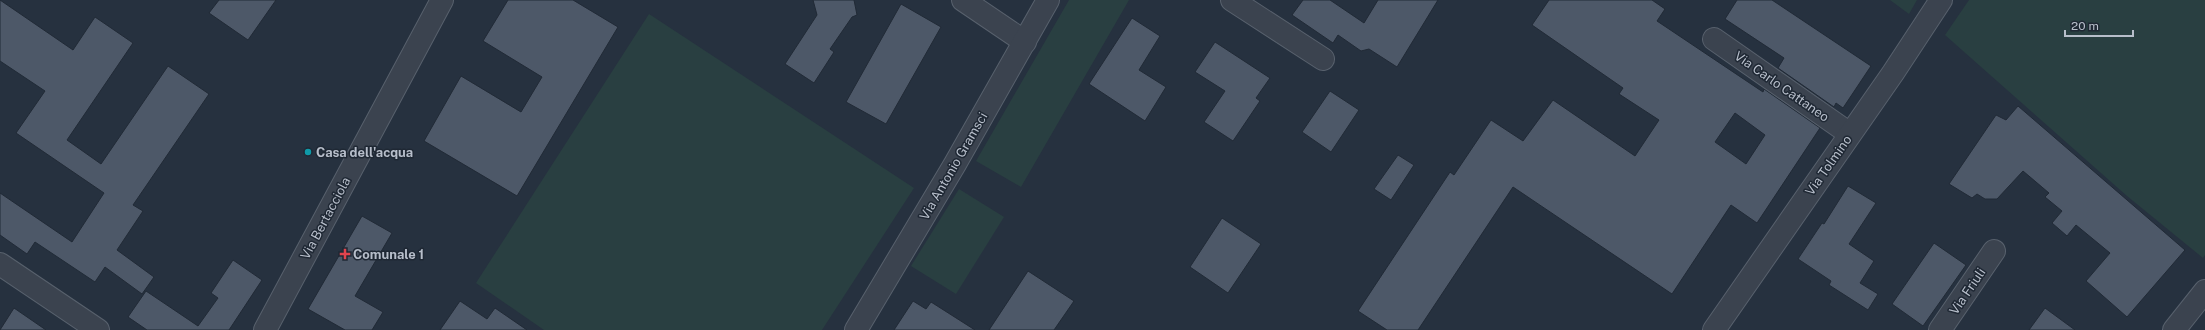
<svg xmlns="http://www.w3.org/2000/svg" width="2205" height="330" viewBox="0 0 2205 330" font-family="'Public Sans',sans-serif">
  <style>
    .green { fill: #293f41 }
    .building { fill: #4d5868; stroke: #212a36; fill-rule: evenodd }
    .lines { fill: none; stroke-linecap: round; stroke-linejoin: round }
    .minor-casing { stroke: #58616d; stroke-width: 24 }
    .minor { stroke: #3b434f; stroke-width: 22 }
    .culture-dot { fill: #0f9aa8; stroke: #1f2834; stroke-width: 1.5 }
    .health-dot { fill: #e0444e; stroke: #1f2834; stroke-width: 1.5 }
    .labels { text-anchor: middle; stroke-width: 3; stroke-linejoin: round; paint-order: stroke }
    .street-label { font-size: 13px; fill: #b7beca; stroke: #1f2834 }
    .poi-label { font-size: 13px; font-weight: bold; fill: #b7beca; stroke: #1f2834; text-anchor: start }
  </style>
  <rect width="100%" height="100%" fill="#26313f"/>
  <g class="green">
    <polygon points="1069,0 1129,0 1021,187 976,161"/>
    <polygon points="1890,0 1917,0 1909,14"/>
    <polygon points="1969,0 2205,0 2205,255 2203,258 2127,196 1945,35"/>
    <polygon points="649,14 914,188 822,330 544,330 476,283"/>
    <polygon points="959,189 1004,217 956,294 911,266"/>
  </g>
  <g class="building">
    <polygon points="0,0 73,50 95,17 133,43 67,140 101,164 168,66 209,94 133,205 143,211 117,250 154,277 142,294 105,267 95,282 35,242 27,254 0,235 0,193 72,242 104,193 16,133 45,91 0,61"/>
    <polygon points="219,0 276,0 248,40 209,13"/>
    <polygon points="508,0 573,0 618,27 517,196 424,141 461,76 521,112 542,77 483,41"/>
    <polygon points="813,0 854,0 857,15 852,17 830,49 834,52 814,83 785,64 817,15"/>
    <polygon points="1303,0 1330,0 1364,23 1378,0 1438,0 1397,67 1369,49 1361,51 1338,35 1333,43 1292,15"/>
    <path d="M1549 0H1652L1665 9 1657 21 1763 92 1764 89 1820 128 1757 223 1731 205 1672 294 1513 187 1418 330H1387L1358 311 1450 172 1454 175 1491 120 1523 141 1553 100 1635 156 1659 120 1619 94 1623 88 1532 25ZM1735 113 1765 135 1746 164 1715 142Z"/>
    <polygon points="1737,0 1772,0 1871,66 1843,108 1836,103 1834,107 1778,68 1784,58 1725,19"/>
    <polygon points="901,4 941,27 886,124 846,102"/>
    <polygon points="1132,18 1160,36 1139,70 1166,87 1145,121 1089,84"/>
    <polygon points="1215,42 1270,78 1256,98 1260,101 1233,141 1204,122 1225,91 1195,72"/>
    <polygon points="1330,91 1359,110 1331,152 1302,132"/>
    <polygon points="2018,106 2185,250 2127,317 2086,281 2110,253 2076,225 2067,236 2052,223 2062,211 2045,197 2049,193 2023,171 1997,199 1985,199 1977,194 1972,198 1949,184 1996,115 2006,120"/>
    <polygon points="1398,155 1414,165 1391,200 1374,189"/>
    <polygon points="1848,186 1876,203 1849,244 1874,261 1860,283 1878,294 1868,310 1829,285 1831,281 1798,259 1822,223 1824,224"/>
    <polygon points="362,216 392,233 355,296 383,312 372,330 345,330 308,309"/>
    <polygon points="1222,218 1261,244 1228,293 1190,267"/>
    <polygon points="1934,243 1966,265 1923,326 1892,304"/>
    <polygon points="233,260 262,280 229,330 147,330 128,317 146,291 198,326 218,298 211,293"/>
    <polygon points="1028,271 1074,301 1054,330 989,330"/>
    <polygon points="460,301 487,319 495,308 527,330 440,330"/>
    <polygon points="913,301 926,309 931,302 975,330 894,330"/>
    <polygon points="14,308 46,330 0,330"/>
    <polygon points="2045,308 2075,330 2029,330"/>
  </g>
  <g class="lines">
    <g class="minor-casing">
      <g id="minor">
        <polyline points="963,0 1025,42"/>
        <polyline points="1232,0 1323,59"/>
        <polyline points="1714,39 1850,134"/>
        <polyline points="0,264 98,330"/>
        <polyline points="265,330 442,0"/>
        <polyline points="856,330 955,164 1048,0"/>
        <polyline points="1714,330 1893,73 1941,0"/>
        <polyline points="1940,330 1994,251"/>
        <polyline points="2174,330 2205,291"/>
      </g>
    </g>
    <use href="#minor" class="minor"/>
  </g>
  <circle class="culture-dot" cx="308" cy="152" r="4"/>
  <path class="health-dot" d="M343 248h4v4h4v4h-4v4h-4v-4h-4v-4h4z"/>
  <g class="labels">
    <g class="street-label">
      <text transform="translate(1782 86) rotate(35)" y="5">Via Carlo Cattaneo</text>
      <text transform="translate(1828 165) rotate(-55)" y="5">Via Tolmino</text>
      <text transform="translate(953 166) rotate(-60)" y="5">Via Antonio Gramsci</text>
      <text transform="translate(325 218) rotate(-62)" y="5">Via Bertacciola</text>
      <text transform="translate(1967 291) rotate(-56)" y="5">Via Friuli</text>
    </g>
    <g class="poi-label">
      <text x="316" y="157">Casa dell'acqua</text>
      <text x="353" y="259">Comunale 1</text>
    </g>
  </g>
  <path d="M2065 30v6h68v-6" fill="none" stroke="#b7beca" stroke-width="2"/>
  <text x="2071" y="30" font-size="12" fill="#b7beca" stroke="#1f2834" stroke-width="3" paint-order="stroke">20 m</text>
</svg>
